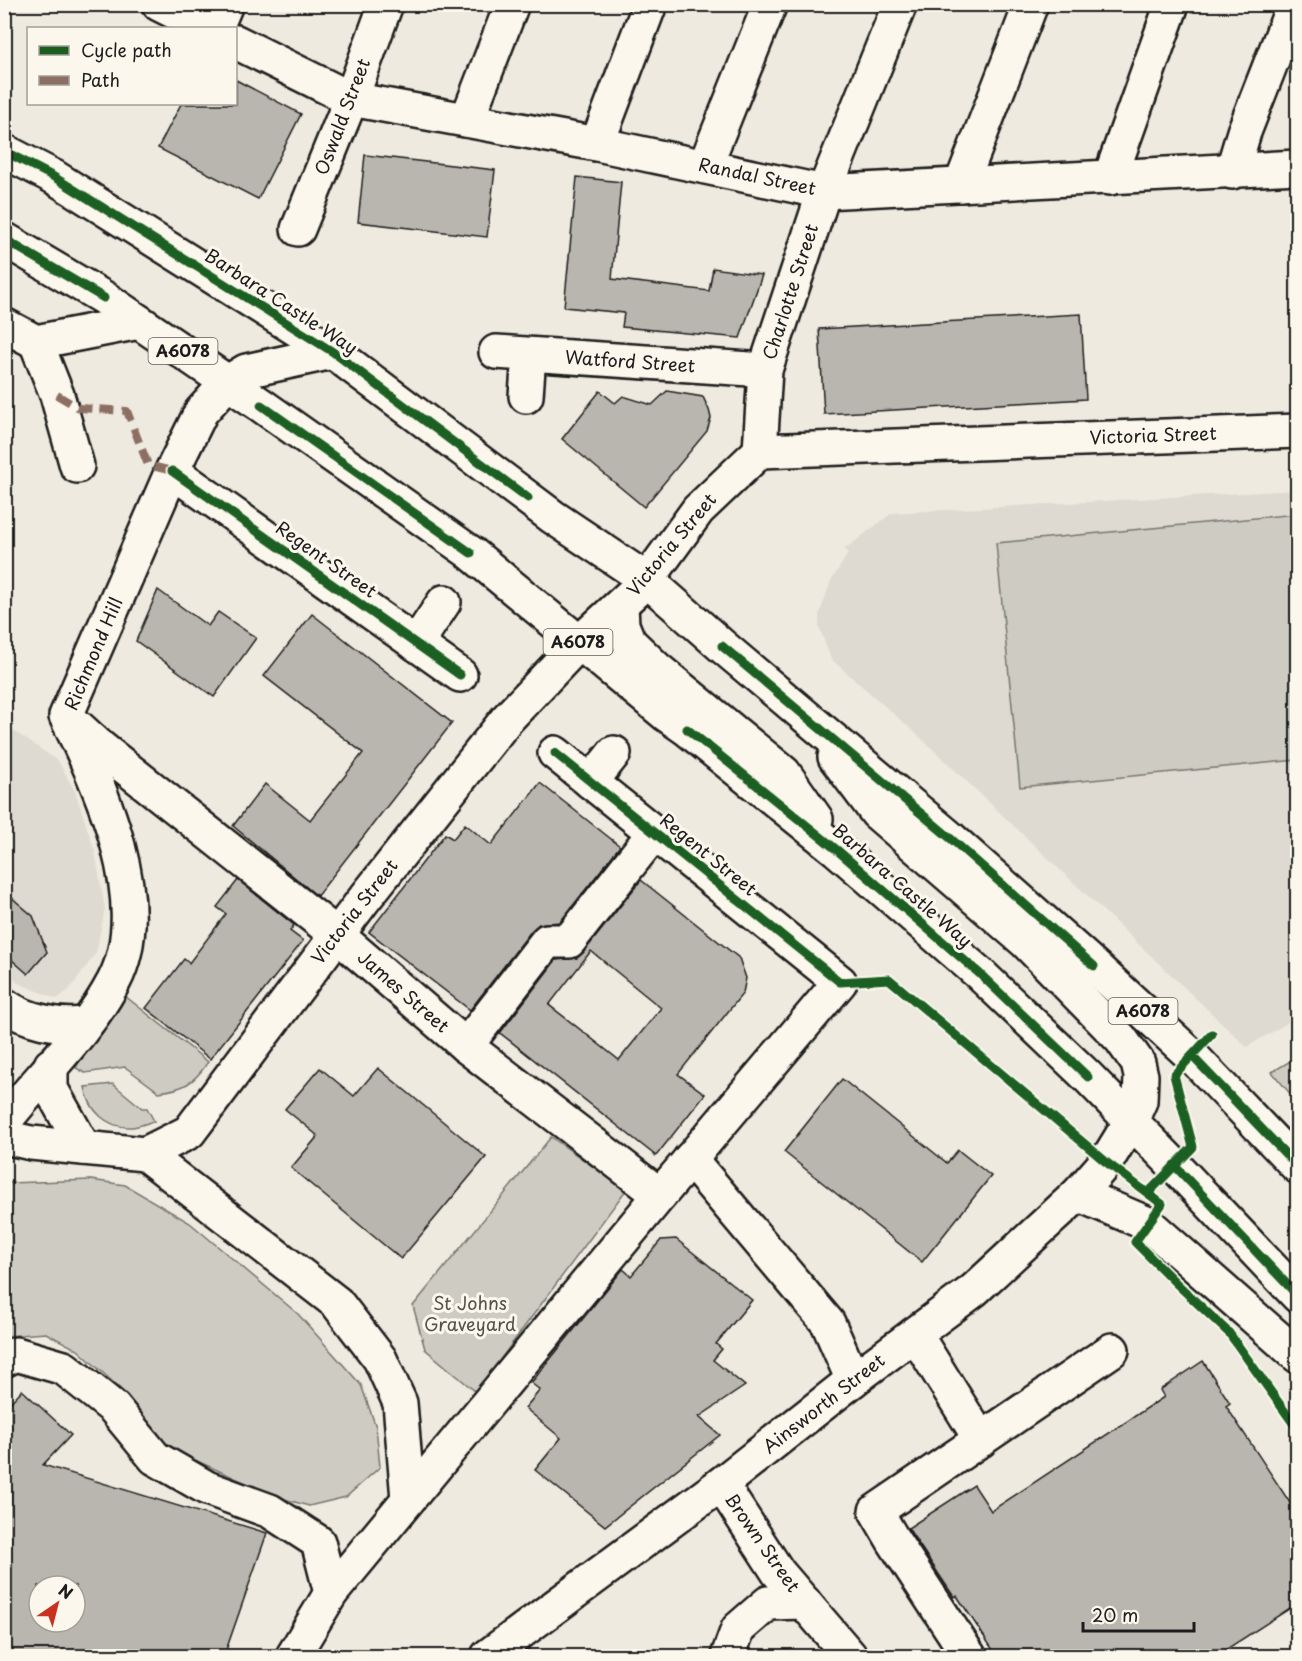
<svg xmlns="http://www.w3.org/2000/svg" width="1302" height="1661" viewBox="0 0 1302 1661" font-family="'Playpen Sans',sans-serif">
  <style>
    .built { fill: #dedad1 }
    .green { fill: #ceccc2; stroke: #75746f; stroke-width: 1.5 }
    .building { fill: #b9b6af; stroke: #1c1c1c; stroke-width: 1.5; fill-rule: evenodd }
    .lines { fill: none; stroke-linecap: round; stroke-linejoin: round }
    .minor-casing { stroke: #1c1c1c; stroke-width: 38 }
    .highway-casing { stroke: #1c1c1c; stroke-width: 38 }
    .minor { stroke: #fbf7ec; stroke-width: 33 }
    .highway { stroke: #fbf7ec; stroke-width: 33 }
    .quiet { stroke: #8d6e63; stroke-width: 8; stroke-dasharray: 15 8; stroke-linecap: butt }
    .cycleway-casing { stroke: #fbf7ec; stroke-width: 13 }
    .cycleway { stroke: #1b5e20; stroke-width: 9 }
    .labels { text-anchor: middle; stroke-width: 6; stroke-linejoin: round; paint-order: stroke }
    .shield { fill: #fbf7ec; stroke: #5f5e5a; stroke-width: 1.5 }
    .shield-label { font-size: 16px; font-weight: bold; fill: #1c1c1c }
    .street-label { font-size: 18px; fill: #1c1c1c; stroke: #fbf7ec }
    .park-label { font-size: 18px; fill: #51514e; stroke: #fbf7ec }
  </style>
  <rect width="100%" height="100%" fill="#eeeadf"/>
  <filter id="ink" filterUnits="userSpaceOnUse"><feTurbulence type="fractalNoise" baseFrequency=".0167" numOctaves="2"/><feDisplacementMap in="SourceGraphic" scale="12" xChannelSelector="R" yChannelSelector="G"/><feConvolveMatrix kernelMatrix="1 2 1 2 8 2 1 2 1" color-interpolation-filters="sRGB"/></filter>
  <g filter="url(#ink)">
    <g class="built">
      <polygon points="1297,490 1297,1017 1247,1047 920,737 831,659 819,627 819,615 831,581 848,554 845,549 892,513"/>
      <polygon points="5,725 58,761 75,791 95,852 105,909 96,953 69,990 57,999 18,983 5,970"/>
    </g>
    <g class="green">
      <polygon points="1297,514 1297,760 1020,787 996,543"/>
      <path d="M125 996 208 1062C194 1083 184 1089 159 1092L125 1067 85 1073 76 1068C88 1041 109 1021 125 996Z"/>
      <path d="M5 1029C14 1043 11 1062 5 1077Z"/>
      <polygon points="1297,1057 1297,1102 1272,1072"/>
      <path d="M113 1084 142 1108H147L154 1121C147 1123 138 1127 131 1127 106 1128 89 1110 85 1087Z"/>
      <polygon points="551,1137 626,1190 476,1392 425,1349 413,1306"/>
      <polygon points="91,1180 125,1185 190,1223 298,1314 361,1385 376,1427 380,1467 346,1497 309,1506 277,1497 166,1447 125,1393 78,1350 46,1333 5,1336 5,1186 9,1183"/>
    </g>
    <g class="building">
      <polygon points="236,80 301,114 258,199 158,148 181,104 236,104"/>
      <polygon points="365,155 495,170 487,237 358,222"/>
      <polygon points="577,177 621,182 612,279 709,291 713,268 762,275 740,338 622,327 624,313 564,307"/>
      <polygon points="1081,314 1086,399 824,414 819,329"/>
      <polygon points="600,391 615,403 623,396 652,405 667,391 703,397 709,410 711,418 707,431 644,507 562,439"/>
      <polygon points="158,590 208,626 218,612 256,638 214,697 136,641"/>
      <polygon points="312,614 452,723 317,896 233,826 265,784 310,820 363,753 264,676"/>
      <polygon points="540,783 620,846 560,922 539,924 532,930 470,1010 369,932 445,834 453,839 465,824 491,845"/>
      <polygon points="238,880 294,925 290,931 303,941 210,1059 146,1008 184,959 189,963 226,914 217,907"/>
      <path d="M641 880 739 958 746 978 743 993 678 1074 705 1094 656 1156 500 1033 556 960 577 958 583 953ZM591 951 661 1008 619 1060 549 1005Z"/>
      <polygon points="4,891 33,916 47,952 28,974 4,953"/>
      <polygon points="320,1068 354,1096 378,1068 486,1157 401,1259 291,1168 318,1136 285,1109"/>
      <polygon points="842,1079 947,1163 958,1150 991,1176 922,1262 784,1152"/>
      <polygon points="676,1239 752,1300 716,1344 722,1349 713,1360 745,1386 699,1417 720,1435 605,1526 535,1470 561,1438 525,1408 540,1390 531,1383 623,1269 631,1276 661,1240"/>
      <polygon points="1203,1361 1230,1403 1226,1406 1298,1515 1298,1603 1216,1656 997,1656 957,1596 954,1597 908,1528 974,1485 991,1511 1164,1397 1160,1390"/>
      <path d="M22 1390 71 1435 43 1465 267 1533 224 1656H4V1409ZM39 1586H75V1622H39Z"/>
    </g>
    <g class="lines">
      <g class="minor-casing">
        <g id="minor">
          <polyline points="159,4 207,28"/>
          <polyline points="216,28 226,4"/>
          <polyline points="236,42 351,99 597,144 824,192 1298,167"/>
          <polyline points="467,120 512,4"/>
          <polyline points="597,144 650,4"/>
          <polyline points="705,166 770,4"/>
          <polyline points="1232,172 1244,132 1294,4"/>
          <polyline points="1110,178 1172,4"/>
          <polyline points="961,185 1031,4"/>
          <polyline points="298,229 351,99 386,4"/>
          <polyline points="4,325 36,342 139,322"/>
          <polyline points="36,342 57,395 77,466"/>
          <polyline points="496,352 765,370"/>
          <polyline points="526,396 529,355"/>
          <polyline points="760,451 765,370 824,192 900,4"/>
          <polyline points="172,471 460,675"/>
          <polyline points="416,644 444,602"/>
          <polyline points="78,727 101,748 337,935 466,1046 660,1195"/>
          <polyline points="591,782 614,753"/>
          <path d="M4 1005C27 1021 57 1027 85 1024"/>
          <polyline points="466,1046 547,941 569,941 654,833"/>
          <polyline points="51,1065 51,1089 84,1148"/>
          <path d="M4 1122C40 1076 87 1033 114 981 154 904 101 787 66 716L172 471 201 412 228 382 246 371 333 352"/>
          <polyline points="4,1137 31,1143 145,1154 337,1303 380,1359 400,1403 408,1499"/>
          <polyline points="145,1154 189,1132 362,902 507,719 579,643 647,580 698,510 760,451 1298,431"/>
          <polyline points="690,1159 828,1323 853,1380"/>
          <polyline points="1078,1194 1148,1224 1298,1356"/>
          <polyline points="915,1334 981,1440"/>
          <polyline points="4,1360 16,1354 64,1368 114,1408 155,1458 207,1488 270,1511 318,1542 331,1593"/>
          <polyline points="721,1484 778,1572 850,1656"/>
          <polyline points="293,1656 331,1593 660,1195 840,982 555,753"/>
          <polyline points="488,1656 721,1484 853,1380 974,1290 1078,1194 1106,1162 1131,1121"/>
          <polyline points="728,1656 738,1629 768,1603 804,1602"/>
          <polyline points="969,1656 893,1540 876,1511 1112,1350"/>
        </g>
      </g>
      <g class="highway-casing">
        <g id="highway">
          <polyline points="4,151 54,177 333,352 553,517 647,580 722,646 949,837 1094,966 1192,1056 1298,1167"/>
          <polyline points="4,239 104,298 261,405 471,553 667,715 687,729 837,850 980,974 1088,1077 1174,1165 1298,1296"/>
          <polyline points="621,605 622,625 629,642 656,668 784,773 816,819"/>
          <polyline points="835,757 877,813 1026,942 1121,1039 1138,1063 1141,1076 1140,1101 1131,1121"/>
        </g>
      </g>
      <use href="#minor" class="minor"/>
      <use href="#highway" class="highway"/>
      <polyline class="quiet" points="57,395 79,408 127,411 148,465 172,471"/>
      <g class="cycleway-casing">
        <g id="cycleway">
          <polyline points="4,151 54,177 333,352 528,498"/>
          <polyline points="4,239 104,298"/>
          <polyline points="261,405 471,553"/>
          <polyline points="172,471 460,675"/>
          <polyline points="722,646 949,837 1094,966"/>
          <polyline points="687,729 837,850 980,974 1088,1077"/>
          <polyline points="555,753 840,982 889,979 1106,1162 1162,1204 1135,1242 1177,1284 1229,1333 1298,1430"/>
          <polyline points="1192,1056 1298,1167"/>
          <polyline points="1174,1165 1298,1296"/>
          <polyline points="1148,1193 1193,1147 1174,1075 1212,1034"/>
        </g>
      </g>
      <use href="#cycleway" class="cycleway"/>
    </g>
  </g>
  <g class="labels">
    <g class="shield">
      <rect x="148.5" y="338" width="69" height="26" rx="4.5"/>
      <rect x="543.5" y="629" width="69" height="26" rx="4.5"/>
      <rect x="1108.5" y="998" width="69" height="26" rx="4.5"/>
    </g>
    <g class="shield-label">
      <text x="183" y="357">A6078</text>
      <text x="578" y="648">A6078</text>
      <text x="1143" y="1017">A6078</text>
    </g>
    <g class="street-label">
      <text transform="translate(343 117) rotate(-69)" y="6">Oswald Street</text>
      <text transform="translate(757 177) rotate(12)" y="6">Randal Street</text>
      <text transform="translate(791 292) rotate(-72)" y="6">Charlotte Street</text>
      <text transform="translate(281 302) rotate(33)" y="6">Barbara Castle Way</text>
      <text transform="translate(630 362) rotate(4)" y="6">Watford Street</text>
      <text transform="translate(1153 436) rotate(-2)" y="6">Victoria Street</text>
      <text transform="translate(672 545) rotate(-50)" y="6">Victoria Street</text>
      <text transform="translate(326 560) rotate(35)" y="6">Regent Street</text>
      <text transform="translate(94 654) rotate(-67)" y="6">Richmond Hill</text>
      <text transform="translate(708 855) rotate(39)" y="6">Regent Street</text>
      <text transform="translate(902 886) rotate(41)" y="6">Barbara Castle Way</text>
      <text transform="translate(355 912) rotate(-52)" y="6">Victoria Street</text>
      <text transform="translate(403 992) rotate(41)" y="6">James Street</text>
      <text transform="translate(824 1404) rotate(-38)" y="6">Ainsworth Street</text>
      <text transform="translate(762 1543) rotate(55)" y="6">Brown Street</text>
    </g>
    <g class="park-label">
      <text x="470" y="1310">St Johns<tspan x="470" dy="21">Graveyard</tspan></text>
    </g>
  </g>
  <rect width="1302" height="1661" fill="none" stroke="#fbf7ec" stroke-width="24"/>
  <rect x="12" y="12" width="1278" height="1637" fill="none" stroke="#1c1c1c" stroke-width="2" filter="url(#ink)"/>
  <rect x="27" y="27" width="210" height="78" fill="#fbf7ec" stroke="#a29f99" stroke-width="1.5"/>
  <rect x="39" y="46" width="30" height="9" fill="#1b5e20" stroke="#a29f99" stroke-width="1.5"/>
  <text x="81" y="57" font-size="18" fill="#1c1c1c">Cycle path</text>
  <rect x="39" y="76" width="30" height="9" fill="#8d6e63" stroke="#a29f99" stroke-width="1.5"/>
  <text x="81" y="87" font-size="18" fill="#1c1c1c">Path</text>
  <g transform="translate(57 1604) rotate(35)"><circle r="28" fill="#fbf7ec" stroke="#a29f99" stroke-width="1.5"/>
  <path d="M0-4.5L10 22L0 15L-10 22Z" fill="#c8321e"/>
  <text y="-9" font-size="16" font-weight="bold" text-anchor="middle" fill="#1c1c1c">N</text>
  </g>
  <path d="M1083 1622v9h111v-9" fill="none" stroke="#1c1c1c" stroke-width="3"/>
  <text x="1092" y="1622" font-size="18" fill="#1c1c1c" stroke="#fbf7ec" stroke-width="4.5" paint-order="stroke">20 m</text>
</svg>
